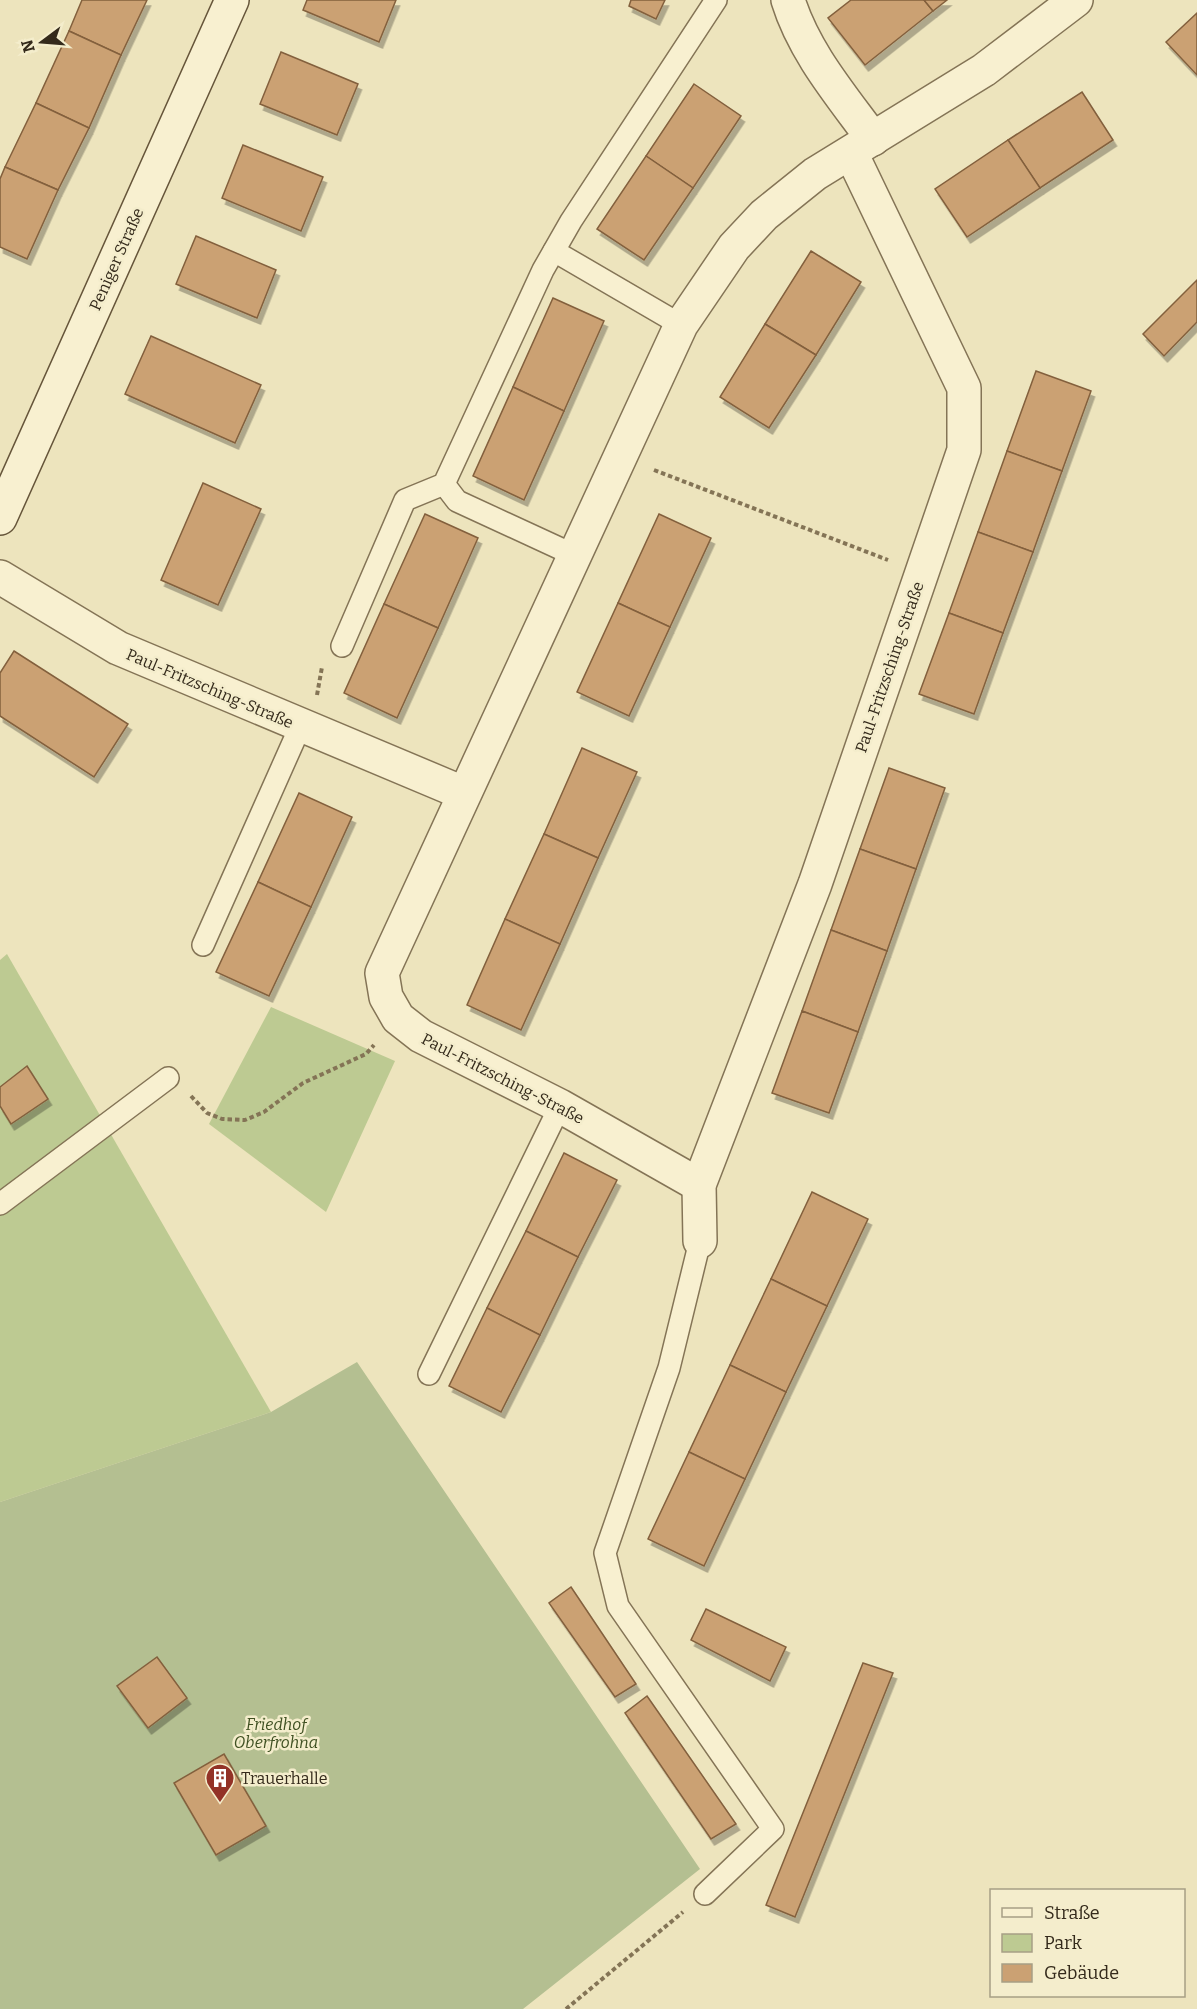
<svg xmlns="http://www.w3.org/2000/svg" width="1197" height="2009" viewBox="0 0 1197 2009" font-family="Bitter,serif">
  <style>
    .green { fill: #bdca92 }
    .cemetery { fill: #b4bf91 }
    .building { fill: #cba173; stroke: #83603d; stroke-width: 1.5; filter: url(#shadow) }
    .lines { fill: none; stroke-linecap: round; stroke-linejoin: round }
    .lane-casing { stroke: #847456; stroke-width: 24 }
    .street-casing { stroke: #847456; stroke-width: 36 }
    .secondary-casing { stroke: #66553a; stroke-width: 36 }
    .path { stroke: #847456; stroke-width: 4; stroke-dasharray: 4.5 3; stroke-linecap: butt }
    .lane { stroke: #f8f0d0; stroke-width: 21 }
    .street { stroke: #f8f0d0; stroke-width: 33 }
    .secondary { stroke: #f8f0d0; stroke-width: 33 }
    .labels { text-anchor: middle; stroke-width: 5; stroke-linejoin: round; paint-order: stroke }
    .street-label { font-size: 16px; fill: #342a1b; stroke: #f4edcc }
    .park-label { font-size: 16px; font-style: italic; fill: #3f5022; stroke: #f4edcc }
    .poi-label { font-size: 16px; fill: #342a1b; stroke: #f4edcc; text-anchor: start }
  </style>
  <defs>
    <filter id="shadow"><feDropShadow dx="3.5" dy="6" stdDeviation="0" flood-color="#0004"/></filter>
  </defs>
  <rect width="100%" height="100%" fill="#ede4bd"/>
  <g class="green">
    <polygon points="7,954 271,1412 0,1502 0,960"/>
    <polygon points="271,1007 395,1061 326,1212 209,1124"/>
  </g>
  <polygon class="cemetery" points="357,1362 700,1869 523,2009 0,2009 0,1502 271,1412"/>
  <g class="building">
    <polygon points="82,0 147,0 121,55 69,31"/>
    <polygon points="307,0 396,0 379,42 303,10"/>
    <polygon points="631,0 665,0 656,19 629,6"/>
    <polygon points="851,0 924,0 933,11 865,65 828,18"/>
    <polygon points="924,0 947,0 933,11"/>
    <polygon points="1197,13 1197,75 1166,42"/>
    <polygon points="69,31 121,55 89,128 36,103"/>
    <polygon points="281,52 358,84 337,135 260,104"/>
    <polygon points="694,84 741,116 693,188 646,156"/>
    <polygon points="1082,92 1113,140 1040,188 1008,140"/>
    <polygon points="36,103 89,128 58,190 5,167"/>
    <polygon points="1008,140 1040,188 967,237 935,189"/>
    <polygon points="243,145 323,177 301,231 222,198"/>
    <polygon points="646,156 693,188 644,260 597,229"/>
    <polygon points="5,167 58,190 27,259 0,247 0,179"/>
    <polygon points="196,236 276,270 257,318 176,284"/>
    <polygon points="811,251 861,282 816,355 765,324"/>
    <polygon points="1197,280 1197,322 1164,356 1143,334"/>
    <polygon points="553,298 604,321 564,411 513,387"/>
    <polygon points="765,324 816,355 769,428 720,397"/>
    <polygon points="151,336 261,385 235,443 125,394"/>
    <polygon points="1036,371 1091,391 1062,471 1007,451"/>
    <polygon points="513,387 564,411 524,500 473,476"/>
    <polygon points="1007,451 1062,471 1033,552 978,532"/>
    <polygon points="203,483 261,509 218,605 161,580"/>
    <polygon points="425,514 478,538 438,628 384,604"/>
    <polygon points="659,514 711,538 670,627 618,603"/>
    <polygon points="978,532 1033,552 1003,633 949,613"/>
    <polygon points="618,603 670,627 629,716 577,692"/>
    <polygon points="384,604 438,628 397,718 344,693"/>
    <polygon points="949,613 1003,633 974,714 919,694"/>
    <polygon points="14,651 128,724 94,777 0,716 0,673"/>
    <polygon points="582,748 637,772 598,858 544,834"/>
    <polygon points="889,768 945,788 916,869 860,849"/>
    <polygon points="299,793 352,817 311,907 258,882"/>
    <polygon points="544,834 598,858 560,944 505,919"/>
    <polygon points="860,849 916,869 887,951 831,930"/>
    <polygon points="258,882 311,907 269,996 216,972"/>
    <polygon points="505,919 560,944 521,1030 467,1005"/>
    <polygon points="831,930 887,951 858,1032 802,1011"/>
    <polygon points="802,1011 858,1032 829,1113 772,1093"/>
    <polygon points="27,1066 48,1099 11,1124 0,1106 0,1087"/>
    <polygon points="564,1153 617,1180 578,1257 526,1231"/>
    <polygon points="812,1192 868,1219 827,1306 771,1279"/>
    <polygon points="526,1231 578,1257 540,1335 487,1308"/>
    <polygon points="771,1279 827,1306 786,1392 730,1365"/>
    <polygon points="487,1308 540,1335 501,1412 449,1386"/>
    <polygon points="730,1365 786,1392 745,1479 689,1452"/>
    <polygon points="689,1452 745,1479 704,1566 648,1539"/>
    <polygon points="571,1587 636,1684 615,1697 549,1603"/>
    <polygon points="706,1609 786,1647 770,1681 691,1640"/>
    <polygon points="157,1657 187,1698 148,1728 117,1686"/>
    <polygon points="863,1663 893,1673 795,1917 766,1905"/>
    <polygon points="647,1696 736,1824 711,1839 625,1713"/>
    <polygon points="224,1754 266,1826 216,1855 174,1783"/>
  </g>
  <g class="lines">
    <g class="lane-casing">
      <g id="lane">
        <polyline points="554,251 681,325"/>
        <polyline points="444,484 457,501 574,555"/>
        <polyline points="342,646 405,500 444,484 543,270 571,221 716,0"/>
        <polyline points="203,945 300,727"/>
        <polyline points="0,1204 168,1078"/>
        <polyline points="700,1241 669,1368 605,1553 618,1606 773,1829 705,1894"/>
        <polyline points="429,1374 560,1106"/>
      </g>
    </g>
    <g class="street-casing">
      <g id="street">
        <path d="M788 0C804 52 841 95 873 139"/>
        <polyline points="0,577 118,648 463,793"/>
        <polyline points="699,1185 560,1106 421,1036 398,1018 386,997 382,973 681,325 734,247 764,215 815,174 984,70 1076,0"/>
        <polyline points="700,1241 699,1185 815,884 964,450 964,388 851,153"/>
      </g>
    </g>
    <g class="secondary-casing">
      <polyline id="secondary" points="0,518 232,0"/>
    </g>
    <g class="path">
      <polyline points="654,470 888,560"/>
      <polyline points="317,695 322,667"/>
      <polyline points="191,1096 207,1113 222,1119 245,1120 264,1112 303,1083 366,1054 374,1045"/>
      <polyline points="566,2009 683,1912"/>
    </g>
    <use href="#lane" class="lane"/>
    <use href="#street" class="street"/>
    <use href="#secondary" class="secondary"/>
  </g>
  <defs>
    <g id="building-pin" transform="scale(1.5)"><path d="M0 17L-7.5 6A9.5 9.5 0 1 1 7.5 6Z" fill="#933227" stroke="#f4edcc"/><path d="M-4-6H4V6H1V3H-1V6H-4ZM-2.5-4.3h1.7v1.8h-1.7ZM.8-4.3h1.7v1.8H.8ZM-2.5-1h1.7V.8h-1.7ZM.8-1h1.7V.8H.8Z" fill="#fff"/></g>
  </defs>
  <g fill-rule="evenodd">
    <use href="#building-pin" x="220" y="1778"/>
  </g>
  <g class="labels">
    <g class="street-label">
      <text transform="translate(116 259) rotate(-66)" y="6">Peniger Straße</text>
      <text transform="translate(889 667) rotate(-71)" y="6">Paul-Fritzsching-Straße</text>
      <text transform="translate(210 688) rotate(23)" y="6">Paul-Fritzsching-Straße</text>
      <text transform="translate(503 1078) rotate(27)" y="6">Paul-Fritzsching-Straße</text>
    </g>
    <g class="park-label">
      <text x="276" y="1730">Friedhof<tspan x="276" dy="18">Oberfrohna</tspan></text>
    </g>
    <g class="poi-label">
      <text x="241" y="1784">Trauerhalle</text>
    </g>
  </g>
  <rect x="990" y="1889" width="195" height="108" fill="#f4edcc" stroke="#a79f85" stroke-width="1.5"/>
  <rect x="1002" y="1908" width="30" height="9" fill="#f8f0d0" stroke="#a79f85" stroke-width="1.5"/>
  <text x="1044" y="1919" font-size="18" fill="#342a1b">Straße</text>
  <rect x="1002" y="1934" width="30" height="18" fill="#bdca92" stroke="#a79f85" stroke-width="1.5"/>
  <text x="1044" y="1949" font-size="18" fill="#342a1b">Park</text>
  <rect x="1002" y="1964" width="30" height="18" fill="#cba173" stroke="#a79f85" stroke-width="1.5"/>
  <text x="1044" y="1979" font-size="18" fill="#342a1b">Gebäude</text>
  <g transform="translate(42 42) rotate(254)" stroke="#f4edcc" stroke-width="4.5" paint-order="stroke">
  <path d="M0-4.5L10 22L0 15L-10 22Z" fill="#342a1b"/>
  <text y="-9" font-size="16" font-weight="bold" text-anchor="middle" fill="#342a1b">N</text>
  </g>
</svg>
